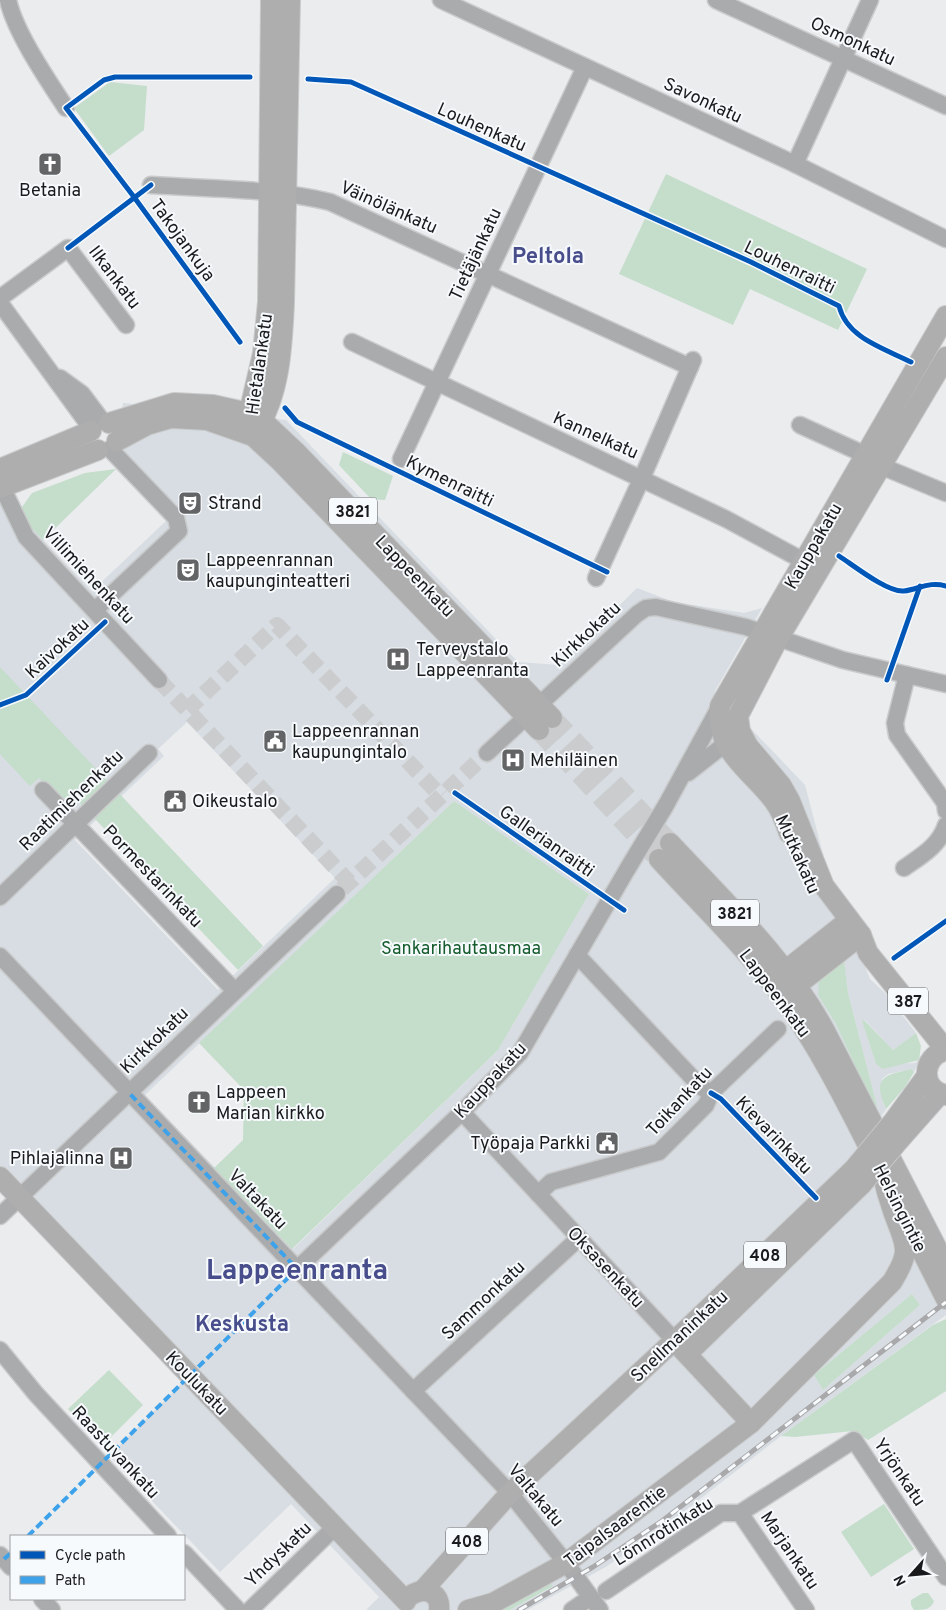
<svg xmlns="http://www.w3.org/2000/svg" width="946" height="1610" viewBox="0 0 946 1610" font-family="Overpass,sans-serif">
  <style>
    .built { fill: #d7dde2; fill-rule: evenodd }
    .green { fill: #c5ddcb }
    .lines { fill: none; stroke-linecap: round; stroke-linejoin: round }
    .minor-tunnel { stroke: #cbccce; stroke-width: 16; stroke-dasharray: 16 8; stroke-linecap: butt }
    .major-tunnel { stroke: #cbccce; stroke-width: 20; stroke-dasharray: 20 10; stroke-linecap: butt }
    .minor-casing { stroke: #c9cacb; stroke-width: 19 }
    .major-casing { stroke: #c9cacb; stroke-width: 22 }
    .minor { stroke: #aaabac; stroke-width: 16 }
    .major { stroke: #aeaeae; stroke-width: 20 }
    .rail-casing { stroke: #a9a8aa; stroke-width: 5 }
    .rail { stroke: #f7fafd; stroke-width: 3; stroke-dasharray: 9; stroke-linecap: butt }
    .minor-bridge-casing { stroke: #c9cacb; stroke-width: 19; stroke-linecap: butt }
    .major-bridge-casing { stroke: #c9cacb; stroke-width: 22; stroke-linecap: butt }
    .minor-bridge { stroke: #aaabac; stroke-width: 16 }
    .major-bridge { stroke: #aeaeae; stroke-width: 20 }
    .quiet { stroke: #3da2ea; stroke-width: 4; stroke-dasharray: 8 4; stroke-linecap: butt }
    .cycleway-casing { stroke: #f7fafd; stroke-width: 8 }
    .cycleway { stroke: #0057b8; stroke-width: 5 }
    .labels { text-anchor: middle; stroke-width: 4; stroke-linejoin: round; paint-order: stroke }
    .shield { fill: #f7fafd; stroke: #5c5d5f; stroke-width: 1 }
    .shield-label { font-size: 16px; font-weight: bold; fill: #191a1b }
    .street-label { font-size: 18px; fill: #191a1b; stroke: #f7fafd }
    .poi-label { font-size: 18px; fill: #191a1b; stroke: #f7fafd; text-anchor: start }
    .park-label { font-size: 18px; fill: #155c2c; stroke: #f7fafd }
    .district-label { font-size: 22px; font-weight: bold; fill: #484d8b; stroke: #f7fafd }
    .town-label { font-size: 28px; font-weight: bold; fill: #484d8b; stroke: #f7fafd }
  </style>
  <rect width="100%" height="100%" fill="#eaecee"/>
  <path class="built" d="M123 403 286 420 518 662 559 665 637 588 674 602 744 613 762 608 715 691 805 785 828 873 870 979 886 994 916 1033 893 1050 865 1020 862 1021 876 1064 915 1063 919 1060 914 1072 912 1069 888 1074 882 1079 883 1103 886 1109 871 1133 946 1266V1315L781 1436 655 1534 604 1568 527 1610H510L552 1587 497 1610H366L379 1597 291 1504 220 1572 109 1456 189 1376 0 1177V503L22 507 25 521 92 591 166 521 116 469ZM187 722 335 878 218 990 75 840 164 756 158 749ZM454 801 589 894 498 1050 293 1249 145 1095ZM844 961 848 993 877 1106 875 1108 836 1024 818 995ZM912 1294 920 1305 823 1390 814 1375Z"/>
  <g class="green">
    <polygon points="110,82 147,86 144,130 109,156 74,108"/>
    <polygon points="666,174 867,269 838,330 750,289 733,325 619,274"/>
    <polygon points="343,452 393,476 385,500 371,499 339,465"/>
    <polygon points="116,469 43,540 25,521 22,507 32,493 85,473"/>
    <polygon points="0,667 263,946 238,970 79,802 69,810 39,778 30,786 0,754"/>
    <polygon points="454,801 589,894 498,1050 292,1249 214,1168 243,1140 244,1090 199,1043"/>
    <polygon points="844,960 848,993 877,1106 875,1109 836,1024 818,995 819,981"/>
    <polygon points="864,1020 893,1050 916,1033 921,1046 919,1060 883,1069 876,1064 862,1021"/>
    <path d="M912 1069 914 1072 905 1087 886 1109C872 1077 884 1075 912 1069Z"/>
    <polygon points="912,1294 920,1305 823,1390 814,1375"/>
    <polygon points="946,1319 946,1391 868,1440 853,1431 795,1437 781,1436 933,1325"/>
    <polygon points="109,1370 143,1405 103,1445 68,1409"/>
    <polygon points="884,1504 914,1549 871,1577 841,1532"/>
    <polygon points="548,1581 553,1586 510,1610 497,1610"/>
    <path d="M923 1593H928L934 1601C931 1610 923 1610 914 1610L911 1605V1600Z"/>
  </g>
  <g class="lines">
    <g class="minor-tunnel">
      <polyline points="159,680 349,882"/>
      <polyline points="187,710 277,625 441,796"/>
      <polyline points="342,889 487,753"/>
    </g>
    <g class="major-tunnel">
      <polyline points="552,718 670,843"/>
      <polyline points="539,730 659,859"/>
    </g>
    <g class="minor-casing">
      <g id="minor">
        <path d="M8 0C15 32 47 79 66 108"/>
        <polyline points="441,0 795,164 946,239"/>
        <polyline points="716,0 946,106"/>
        <polyline points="795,164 870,0"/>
        <path d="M151 185C210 189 272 188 330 202L690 367"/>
        <polyline points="0,298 68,248 126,325"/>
        <polyline points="0,303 91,428"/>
        <polyline points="352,342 726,519 813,566"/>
        <polyline points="60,378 82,394 103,422"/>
        <polyline points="800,425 857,451 881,466 946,493"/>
        <polyline points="401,459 585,67"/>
        <polyline points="2,487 26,537 159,680"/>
        <polyline points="596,578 645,471 693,360"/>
        <polyline points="95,610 179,531 176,518 110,449"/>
        <polyline points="907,675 895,723 897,735 945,803 946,811"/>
        <polyline points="487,753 637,614 646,608 656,607 746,627 843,660 946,684"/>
        <polyline points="688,773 725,744 732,732"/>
        <polyline points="43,790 234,990"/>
        <polyline points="666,805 720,706"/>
        <path d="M904 868C921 856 939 846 946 825"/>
        <polyline points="0,897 149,753"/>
        <polyline points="577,955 701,1087 711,1093"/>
        <polyline points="0,956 510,1493 566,1563 600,1610"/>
        <polyline points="462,1112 675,1341"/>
        <polyline points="538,1194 551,1182 659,1152 706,1105 711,1093 778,1029"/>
        <polyline points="0,1216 337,894"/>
        <polyline points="297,1269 462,1112 520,1053 628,868"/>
        <polyline points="0,1350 36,1394 168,1536"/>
        <polyline points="413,1391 579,1238"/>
        <polyline points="740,1513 806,1610"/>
        <polyline points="184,1553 238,1610"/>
        <polyline points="0,1555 11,1567"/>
        <polyline points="606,1591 721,1513 740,1513 854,1440 946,1577"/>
        <polyline points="42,1599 52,1610"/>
        <polyline points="250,1610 335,1527"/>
        <polyline points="572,1610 591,1597"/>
      </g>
    </g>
    <g class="major-casing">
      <g id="major">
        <polyline points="946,357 778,639 738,716 740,731 748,746 781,785 790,801 824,886 861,935 868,953 946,1050"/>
        <polyline points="109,423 174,403 213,405 249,413 263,421 295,451 552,718"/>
        <polyline points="251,427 249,413 263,353 268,302 271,0"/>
        <path d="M256 431C280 394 282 346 284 304L290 0"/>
        <polyline points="117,441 147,425 171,418 207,420 253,436 281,462 539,730"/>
        <polyline points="0,469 91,431"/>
        <polyline points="0,488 98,450"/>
        <path d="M789 833C785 821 781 810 774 801 749 768 715 752 720 706L946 316"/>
        <path d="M670 843C725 902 786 959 825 1031L946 1266"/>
        <path d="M659 859C701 905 747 949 784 999 821 1050 849 1108 878 1165"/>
        <polyline points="776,978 849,920"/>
        <polyline points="788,992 861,935"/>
        <path d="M946 1050C921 1057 920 1089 946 1095"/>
        <polyline points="893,1122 926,1077"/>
        <polyline points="901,1138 940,1094"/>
        <polyline points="0,1177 406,1601"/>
        <polyline points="908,1224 946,1299"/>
        <polyline points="679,1346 751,1423"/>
        <polyline points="687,1354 862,1184"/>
        <polyline points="424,1589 510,1493 690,1326 854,1169"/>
        <path d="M413 1594C426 1587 441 1593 439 1610"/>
        <path d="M468 1610 493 1603 566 1563 751 1423 892 1282C912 1250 906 1246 894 1214 889 1200 885 1186 882 1172"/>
      </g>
    </g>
    <use href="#minor" class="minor"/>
    <use href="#major" class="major"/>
    <g class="rail-casing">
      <polyline id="rail" points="519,1610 593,1567 662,1521 946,1302"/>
    </g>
    <use href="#rail" class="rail"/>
    <g class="minor-bridge-casing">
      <polyline id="minor-bridge" points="628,868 666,805"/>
    </g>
    <g class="major-bridge-casing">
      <g id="major-bridge">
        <polyline points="854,1169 893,1122"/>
        <polyline points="862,1184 901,1138"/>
      </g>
    </g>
    <use href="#minor-bridge" class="minor-bridge"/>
    <use href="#major-bridge" class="major-bridge"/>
    <g class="quiet">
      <polyline points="28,1536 297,1269 129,1093"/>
      <polyline points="4,1559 11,1553"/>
    </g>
    <g class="cycleway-casing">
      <g id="cycleway">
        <path d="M308 79 351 82 751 262 839 306C847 338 883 348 911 362"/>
        <polyline points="68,248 151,185"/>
        <polyline points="240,342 134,197 66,108 104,80 115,77 250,77"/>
        <polyline points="285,408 297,422 607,572"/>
        <path d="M839 556C853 565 888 593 904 591 919 589 930 581 946 586"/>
        <polyline points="887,680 920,586"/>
        <polyline points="0,705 26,695 105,622"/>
        <polyline points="455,793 624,910"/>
        <polyline points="894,958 946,921"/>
        <polyline points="711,1093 721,1099 816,1198"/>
      </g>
    </g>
    <use href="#cycleway" class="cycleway"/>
  </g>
  <defs>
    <g id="church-square" transform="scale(1.25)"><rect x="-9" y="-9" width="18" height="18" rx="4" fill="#626465" stroke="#f7fafd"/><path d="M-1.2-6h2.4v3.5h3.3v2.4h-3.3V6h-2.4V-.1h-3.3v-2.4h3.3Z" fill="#fff"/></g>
    <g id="theatre-square" transform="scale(1.25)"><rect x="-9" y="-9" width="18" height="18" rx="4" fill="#626465" stroke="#f7fafd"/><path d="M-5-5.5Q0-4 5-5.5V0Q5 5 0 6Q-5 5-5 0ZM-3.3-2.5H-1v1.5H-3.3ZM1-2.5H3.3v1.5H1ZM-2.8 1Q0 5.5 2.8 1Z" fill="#fff"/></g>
    <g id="hospital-square" transform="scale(1.25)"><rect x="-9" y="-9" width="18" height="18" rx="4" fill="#626465" stroke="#f7fafd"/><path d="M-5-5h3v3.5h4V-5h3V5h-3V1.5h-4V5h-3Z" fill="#fff"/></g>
    <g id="civic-square" transform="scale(1.25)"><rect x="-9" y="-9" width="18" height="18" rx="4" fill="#626465" stroke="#f7fafd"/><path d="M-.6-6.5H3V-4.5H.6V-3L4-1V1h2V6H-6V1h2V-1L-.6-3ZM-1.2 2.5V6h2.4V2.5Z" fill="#fff"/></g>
  </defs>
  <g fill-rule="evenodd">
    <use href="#church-square" x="50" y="164"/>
    <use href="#theatre-square" x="190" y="503"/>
    <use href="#theatre-square" x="188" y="570"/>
    <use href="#hospital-square" x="398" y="659"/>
    <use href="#civic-square" x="275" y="741"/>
    <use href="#hospital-square" x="513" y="760"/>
    <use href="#civic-square" x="175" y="801"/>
    <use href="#church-square" x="199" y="1102"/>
    <use href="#civic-square" x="607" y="1143"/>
    <use href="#hospital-square" x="121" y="1158"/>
  </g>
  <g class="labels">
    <g class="shield">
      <rect x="329" y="497.5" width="48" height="27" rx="4"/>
      <rect x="711" y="899.5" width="48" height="27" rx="4"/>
      <rect x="888" y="987.5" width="40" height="27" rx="4"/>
      <rect x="744" y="1241.5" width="42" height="27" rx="4"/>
      <rect x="446" y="1527.5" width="42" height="27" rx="4"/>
    </g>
    <g class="shield-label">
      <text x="353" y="517">3821</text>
      <text x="735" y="919">3821</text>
      <text x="908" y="1007">387</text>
      <text x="765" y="1261">408</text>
      <text x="467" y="1547">408</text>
    </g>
    <g class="street-label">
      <text transform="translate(853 41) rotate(25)" y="6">Osmonkatu</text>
      <text transform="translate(703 100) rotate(25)" y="6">Savonkatu</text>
      <text transform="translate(482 127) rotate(24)" y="6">Louhenkatu</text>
      <text transform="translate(389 207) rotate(24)" y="6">Väinölänkatu</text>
      <text transform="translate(183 240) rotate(54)" y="6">Takojankuja</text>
      <text transform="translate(475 254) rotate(-65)" y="6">Tietäjänkatu</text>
      <text transform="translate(790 267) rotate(26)" y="6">Louhenraitti</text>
      <text transform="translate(115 277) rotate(53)" y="6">Ilkankatu</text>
      <text transform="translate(259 364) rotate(-82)" y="6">Hietalankatu</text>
      <text transform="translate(596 435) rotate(24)" y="6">Kannelkatu</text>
      <text transform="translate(450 481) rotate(26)" y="6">Kymenraitti</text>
      <text transform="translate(813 546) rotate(-60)" y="6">Kauppakatu</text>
      <text transform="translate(89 575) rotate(47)" y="6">Villimiehenkatu</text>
      <text transform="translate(415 576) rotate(46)" y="6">Lappeenkatu</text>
      <text transform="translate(586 634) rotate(-43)" y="6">Kirkkokatu</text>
      <text transform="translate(57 648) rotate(-43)" y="6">Kaivokatu</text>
      <text transform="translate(71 800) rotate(-44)" y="6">Raatimiehenkatu</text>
      <text transform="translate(547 841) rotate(35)" y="6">Gallerianraitti</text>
      <text transform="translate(798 854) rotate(66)" y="6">Mutkakatu</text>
      <text transform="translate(153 876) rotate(46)" y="6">Pormestarinkatu</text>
      <text transform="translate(775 993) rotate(53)" y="6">Lappeenkatu</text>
      <text transform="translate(154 1040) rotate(-44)" y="6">Kirkkokatu</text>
      <text transform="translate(490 1080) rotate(-47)" y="6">Kauppakatu</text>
      <text transform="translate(679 1101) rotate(-47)" y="6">Toikankatu</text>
      <text transform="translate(774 1135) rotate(46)" y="6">Kievarinkatu</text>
      <text transform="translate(258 1199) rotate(46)" y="6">Valtakatu</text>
      <text transform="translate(900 1208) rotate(63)" y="6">Helsingintie</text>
      <text transform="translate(606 1267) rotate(47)" y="6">Oksasenkatu</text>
      <text transform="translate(483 1300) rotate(-43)" y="6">Sammonkatu</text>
      <text transform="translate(679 1336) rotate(-43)" y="6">Snellmaninkatu</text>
      <text transform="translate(197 1383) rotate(46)" y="6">Koulukatu</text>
      <text transform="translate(116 1452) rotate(47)" y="6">Raastuvankatu</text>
      <text transform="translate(900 1472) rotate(56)" y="6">Yrjönkatu</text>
      <text transform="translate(536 1495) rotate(50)" y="6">Valtakatu</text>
      <text transform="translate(615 1526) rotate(-37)" y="6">Taipalsaarentie</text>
      <text transform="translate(663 1531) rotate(-32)" y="6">Lönnrotinkatu</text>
      <text transform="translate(790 1550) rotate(56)" y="6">Marjankatu</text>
      <text transform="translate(278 1554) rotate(-44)" y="6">Yhdyskatu</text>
    </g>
    <g class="poi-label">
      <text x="50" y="196" text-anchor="middle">Betania</text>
      <text x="208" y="509">Strand</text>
      <text x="206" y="566">Lappeenrannan<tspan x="206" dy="21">kaupunginteatteri</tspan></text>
      <text x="416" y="655">Terveystalo<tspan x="416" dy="21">Lappeenranta</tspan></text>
      <text x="292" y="737">Lappeenrannan<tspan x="292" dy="21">kaupungintalo</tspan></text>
      <text x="530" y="766">Mehiläinen</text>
      <text x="192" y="807">Oikeustalo</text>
      <text x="216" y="1098">Lappeen<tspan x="216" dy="21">Marian kirkko</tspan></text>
      <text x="590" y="1149" text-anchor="end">Työpaja Parkki</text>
      <text x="104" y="1164" text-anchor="end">Pihlajalinna</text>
    </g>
    <g class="park-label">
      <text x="461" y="954">Sankarihautausmaa</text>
    </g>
    <g class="district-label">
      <text x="548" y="263">Peltola</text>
      <text x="242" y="1331">Keskusta</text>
    </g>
    <g class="town-label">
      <text x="297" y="1279">Lappeenranta</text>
    </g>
  </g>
  <rect x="10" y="1535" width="175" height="65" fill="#f7fafd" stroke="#9ea0a3"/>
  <rect x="20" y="1551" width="25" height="8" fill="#0057b8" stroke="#9ea0a3"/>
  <text x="55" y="1560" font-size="15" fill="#191a1b">Cycle path</text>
  <rect x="20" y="1576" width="25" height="8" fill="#3da2ea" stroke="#9ea0a3"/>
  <text x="55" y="1585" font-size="15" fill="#191a1b">Path</text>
  <g transform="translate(911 1575) rotate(243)" stroke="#f7fafd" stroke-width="4" paint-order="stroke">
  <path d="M0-4L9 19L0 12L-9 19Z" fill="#191a1b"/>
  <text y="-8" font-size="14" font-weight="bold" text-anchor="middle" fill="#191a1b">N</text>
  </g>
</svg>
